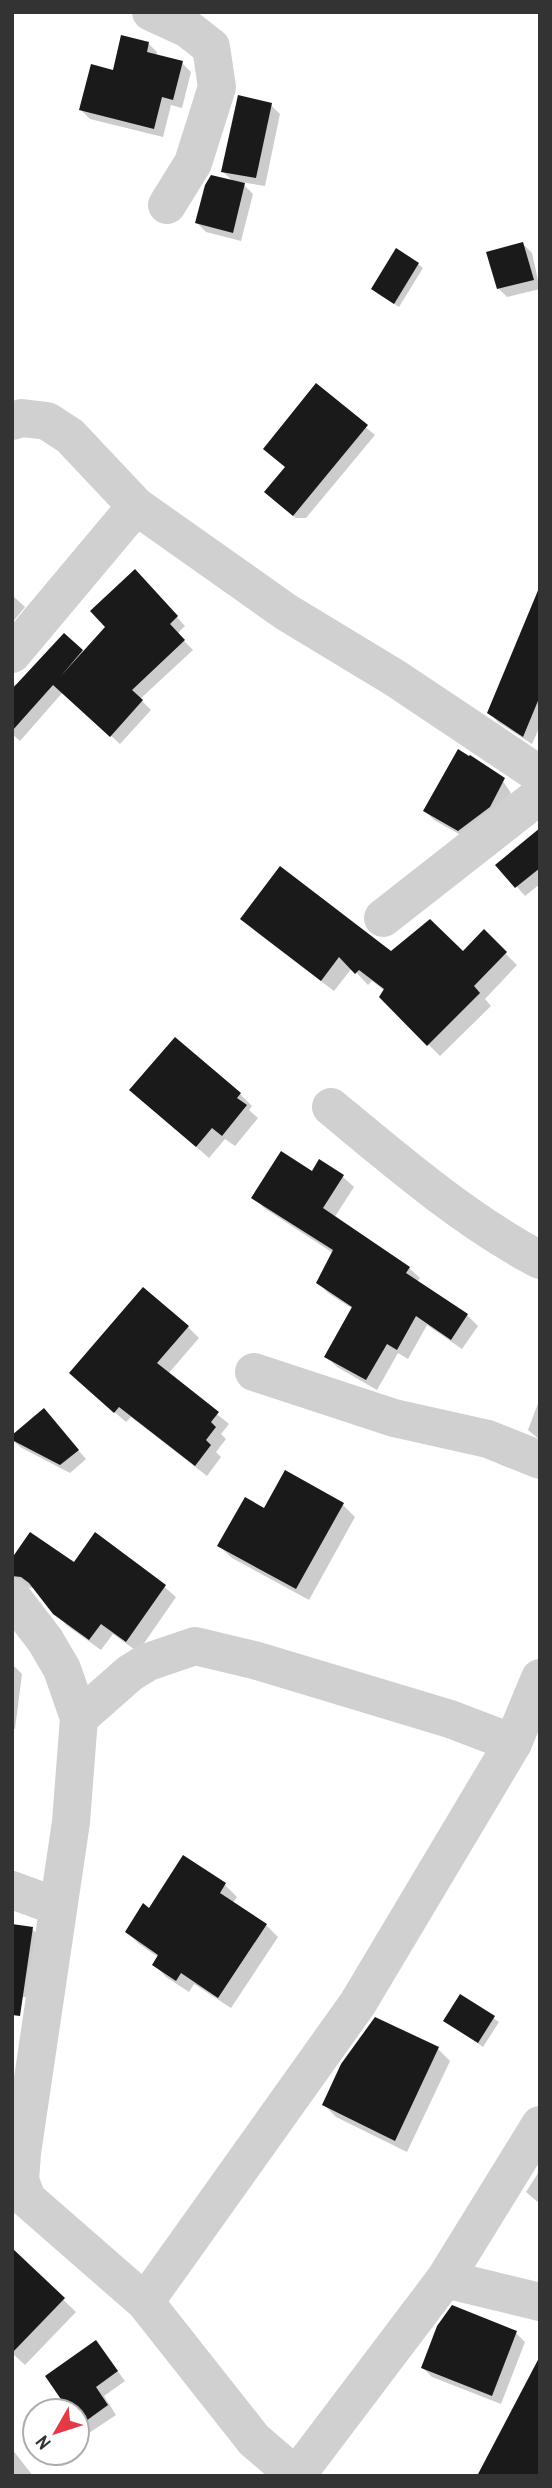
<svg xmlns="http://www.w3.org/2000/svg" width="552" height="2488" viewBox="0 0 552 2488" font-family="'Archivo Narrow',sans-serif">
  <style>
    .shadow { fill: #0003 }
    .building { fill: #1a1a1a }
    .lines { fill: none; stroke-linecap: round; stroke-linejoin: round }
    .minor { stroke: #d0d0d0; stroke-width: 38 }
  </style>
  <rect width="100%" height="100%" fill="#fff"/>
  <g class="shadow">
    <polygon points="148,43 157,52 156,57 182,63 191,72 182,108 171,105 163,137 90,119 81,110 114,72"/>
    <polygon points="271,105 280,114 265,186 241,182 253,194 241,241 206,232 197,223 234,182 223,172"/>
    <polygon points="523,244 532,253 540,289 507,297 498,288"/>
    <polygon points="418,264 423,268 399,307 377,293"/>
    <polygon points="316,386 375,435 306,518 296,518 274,500"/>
    <polygon points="144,581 185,626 177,634 193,650 140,699 151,710 120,744 63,692 20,741 12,734 12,682 17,686 64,635 84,653 108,627"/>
    <polygon points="12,595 25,607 12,623"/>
    <polygon points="524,629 540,636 540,726 532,744 498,722 489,713"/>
    <polygon points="500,777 511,793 498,816 468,839 434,820 425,811"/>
    <polygon points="540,831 540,884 525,896 498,865"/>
    <polygon points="243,919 391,954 463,953 484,932 517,965 485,999 491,1006 440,1056 381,997 385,991 372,981 368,985 352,968 334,991 255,931"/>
    <polygon points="131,1090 240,1094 252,1106 249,1110 258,1118 235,1146 225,1139 209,1158"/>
    <polygon points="313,1173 343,1177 354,1187 334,1218 409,1268 420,1278 417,1282 467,1315 478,1326 462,1349 427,1325 408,1359 398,1353 377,1390 337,1367 326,1356 353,1309 328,1293 318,1282 333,1253 264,1208 253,1197"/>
    <polygon points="188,1327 199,1338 168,1374 229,1424 221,1434 226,1439 216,1452 221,1457 207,1476 131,1417 126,1422 82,1384"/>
    <polygon points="540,1398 540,1440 528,1430"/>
    <polygon points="52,1420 86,1459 70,1473 20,1447 12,1439"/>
    <polygon points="343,1505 355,1517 309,1600 232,1558 219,1546 265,1511"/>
    <polygon points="96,1535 141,1567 176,1597 138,1652 113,1634 101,1650 66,1625 34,1588 12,1586 12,1561 75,1564"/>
    <polygon points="12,1664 22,1674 15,1729 12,1728"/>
    <polygon points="225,1885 237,1897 233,1903 266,1925 278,1937 231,2008 194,1984 189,1992 166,1977 154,1964 158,1957 139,1944 127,1932 150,1910"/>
    <polygon points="32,1929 43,1940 35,1999 12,1995"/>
    <polygon points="461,1996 499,2022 483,2047 445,2021"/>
    <polygon points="438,2049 450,2061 407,2152 336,2117 324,2105"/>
    <polygon points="540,2170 540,2204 526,2192"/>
    <polygon points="22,2260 76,2312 25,2365 12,2353 12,2270"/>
    <polygon points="516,2333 525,2342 501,2404 432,2377 423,2368"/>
    <polygon points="96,2342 125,2381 104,2396 116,2415 89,2433 77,2420 77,2411 71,2411"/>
    <polygon points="12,2449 33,2476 12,2476"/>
  </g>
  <g class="building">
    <polygon points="121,35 149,42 147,52 183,61 173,100 162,97 154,129 79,110 91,64 113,70"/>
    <polygon points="238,95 272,103 256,178 221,172"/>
    <polygon points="211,175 245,183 233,233 195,223 205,185"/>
    <polygon points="523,242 534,280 497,289 486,252"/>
    <polygon points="396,248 419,263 394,304 371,289"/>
    <polygon points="316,383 368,425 293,516 264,492 285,467 263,449"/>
    <polygon points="135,569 178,616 170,624 185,640 132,690 143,700 110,737 53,685 12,731 12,689 64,633 83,650 60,677 105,627 90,611"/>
    <polygon points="539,588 540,696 523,737 487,713"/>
    <polygon points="458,749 469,756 470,755 505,778 490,807 458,831 423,811"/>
    <polygon points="540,828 540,868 515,888 495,865"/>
    <polygon points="280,866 391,951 430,919 463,951 484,929 507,952 474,986 480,993 427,1046 379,997 384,989 359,970 355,974 339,957 321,981 240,919"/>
    <polygon points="175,1037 241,1093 237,1098 247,1105 222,1136 212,1128 196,1147 129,1090"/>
    <polygon points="281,1151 312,1171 319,1159 344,1175 323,1208 410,1267 406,1273 468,1314 451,1340 416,1316 397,1350 387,1344 366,1380 324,1357 352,1307 316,1283 333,1250 251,1198"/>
    <polygon points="143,1287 189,1326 157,1363 219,1412 211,1422 216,1427 206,1440 211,1445 195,1466 119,1407 114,1413 69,1373"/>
    <polygon points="44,1408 79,1450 60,1465 12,1440 12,1435"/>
    <polygon points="285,1470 344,1503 296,1589 217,1546 245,1497 264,1508"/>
    <polygon points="30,1532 74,1562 95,1532 166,1585 126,1642 101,1624 89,1640 53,1614 29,1583 21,1577 12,1576 12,1558"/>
    <polygon points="183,1855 226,1883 220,1893 267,1924 218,1998 181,1973 176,1981 152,1965 158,1955 125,1932 143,1903 149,1908"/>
    <polygon points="12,1924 33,1927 20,2016 12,2015"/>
    <polygon points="460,1994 495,2016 478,2043 443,2021"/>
    <polygon points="375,2017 439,2047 395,2141 322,2105 341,2064"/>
    <polygon points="12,2248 65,2298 12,2353"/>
    <polygon points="452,2305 517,2331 492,2396 421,2368 437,2326"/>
    <polygon points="96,2340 118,2371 96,2387 108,2405 79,2426 77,2411 69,2411 45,2376"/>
    <polygon points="540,2356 540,2476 477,2476"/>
  </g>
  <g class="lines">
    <g class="minor">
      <polyline points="151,12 188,29 211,47 217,87 193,163 167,205"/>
      <polyline points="12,421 22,418 47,421 70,436 136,506 286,612 395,678 540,775"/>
      <polyline points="12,654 136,506"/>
      <polyline points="383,918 540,795"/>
      <path d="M331 1107C396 1161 466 1221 540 1260"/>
      <polyline points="254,1372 394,1418 488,1439 540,1460"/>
      <polyline points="12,1597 45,1640 62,1669 79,1718 71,1822 22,2153 20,2180 27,2199 145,2302 254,2440 296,2476"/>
      <polyline points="79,1718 130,1673 148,1662 195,1646 254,1660 450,1719 513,1743"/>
      <polyline points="12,1890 58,1907"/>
      <polyline points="445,2279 540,2302"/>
      <polyline points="145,2302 358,2003 513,1743 540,1678"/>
      <polyline points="296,2476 445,2279 540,2125"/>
    </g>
  </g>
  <rect width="552" height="2488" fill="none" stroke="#333333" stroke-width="28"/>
  <g transform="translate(56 2432) rotate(231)"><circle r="33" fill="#ffffff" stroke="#adadad" stroke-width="2"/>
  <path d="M0-5L12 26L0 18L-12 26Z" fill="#e63946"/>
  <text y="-10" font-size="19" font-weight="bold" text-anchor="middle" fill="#333333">N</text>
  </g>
</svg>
